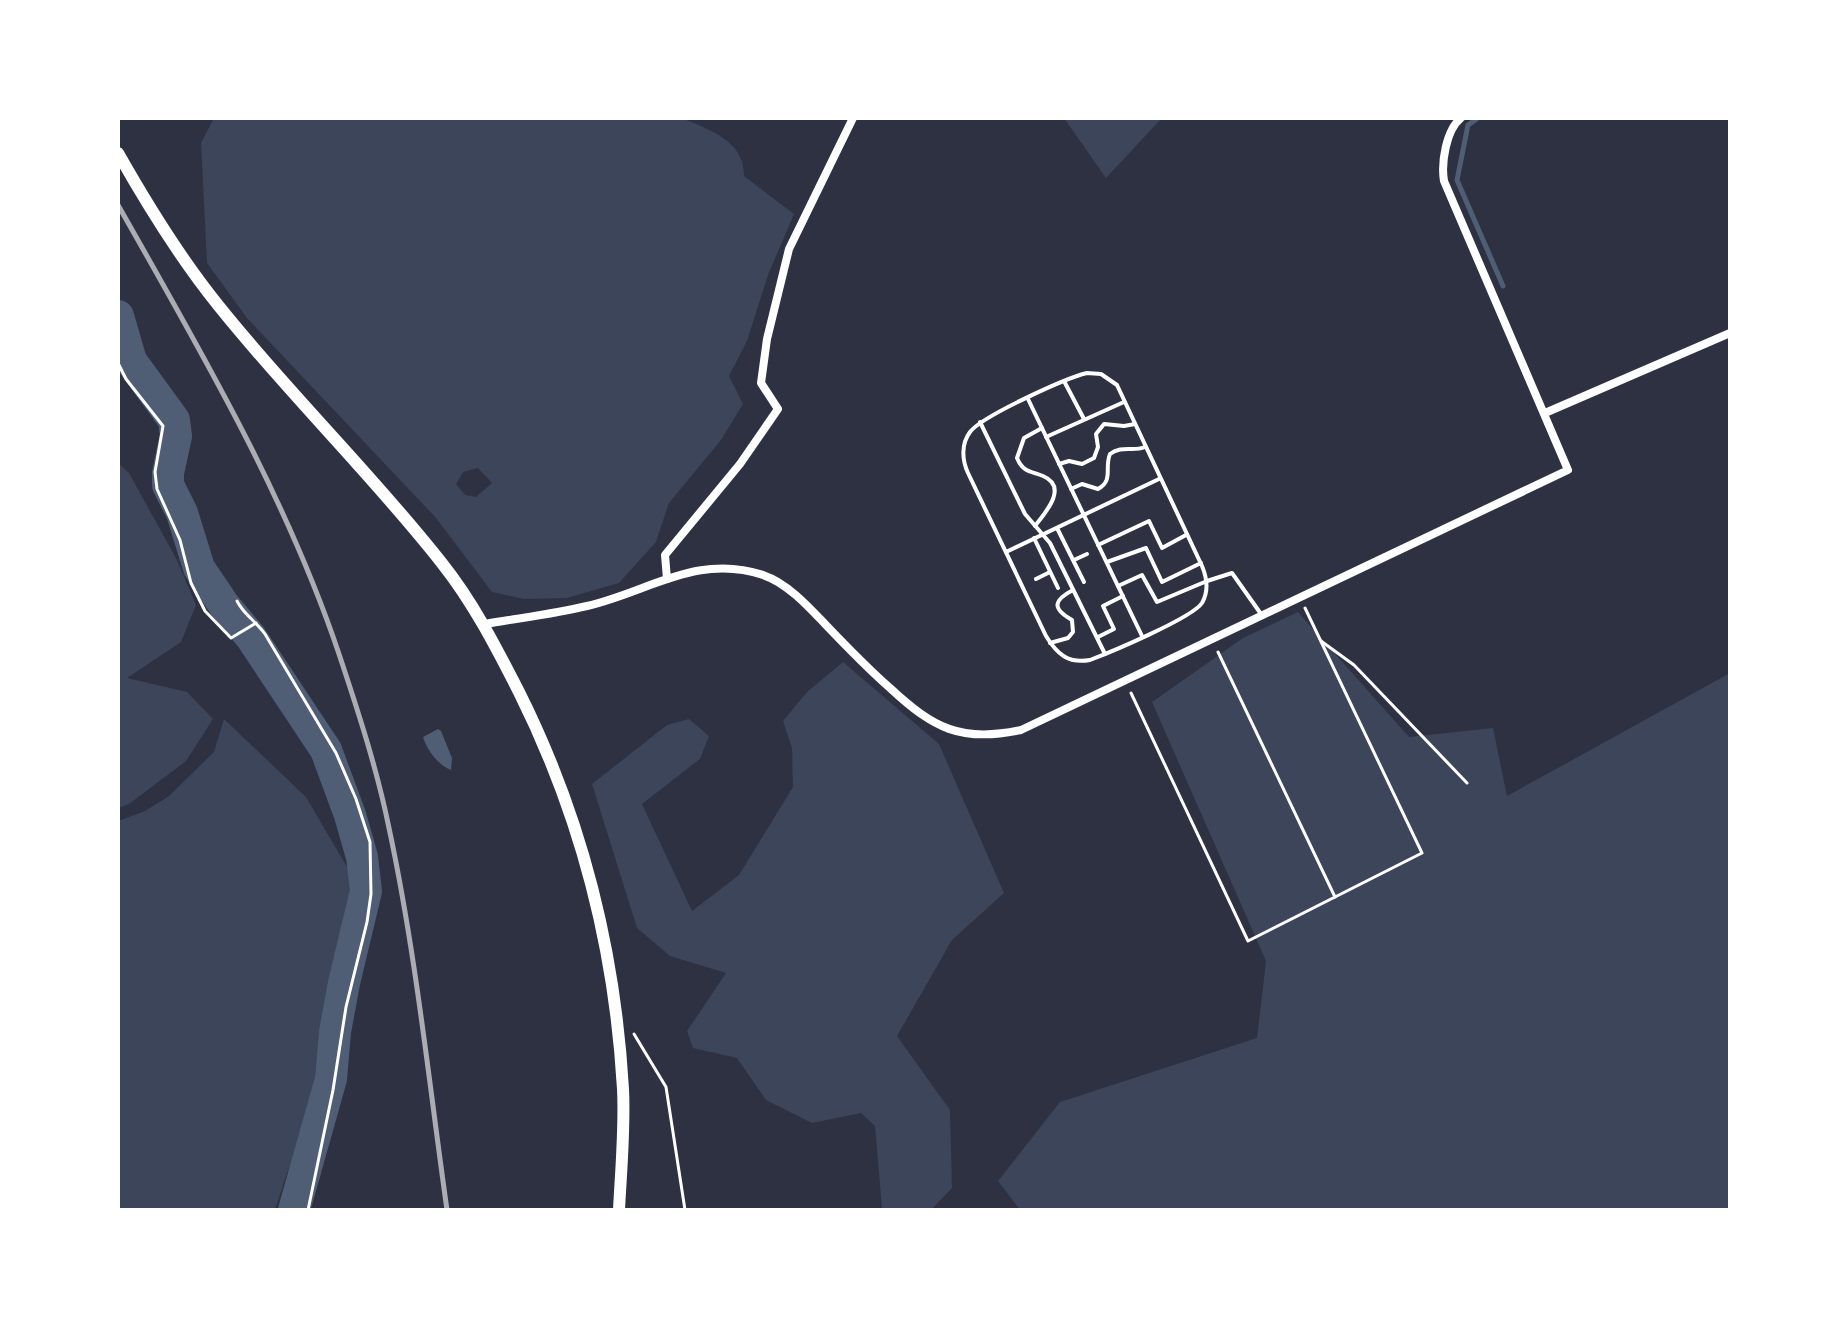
<svg xmlns="http://www.w3.org/2000/svg" width="1848" height="1328" viewBox="0 0 1848 1328" font-family="'Alegreya Sans',sans-serif">
  <style>
    .green { fill: #3c4559; fill-rule: evenodd }
    .water { fill: #4f5d75 }
    .lines { fill: none; stroke-linecap: round; stroke-linejoin: round }
    .stream { stroke: #4f5d75; stroke-width: 5 }
    .river { stroke: #4f5d75; stroke-width: 32 }
    .path { stroke: #fff; stroke-width: 3 }
    .service { stroke: #fff; stroke-width: 4 }
    .minor { stroke: #fff; stroke-width: 8 }
    .trunk { stroke: #fff; stroke-width: 12 }
    .rail { stroke: #abadb3; stroke-width: 5 }
  </style>
  <rect width="100%" height="100%" fill="#2d3142"/>
  <g class="green">
    <path d="M214 118H682C711 131 744 140 744 176L794 214 768 275 747 341 729 376 743 404 721 440 669 503 656 542 619 583 567 598 524 599 492 592 436 518 247 318 207 263 201 143ZM478 468 492 483 476 497 465 495 456 484 463 472Z"/>
    <polygon points="1064,118 1162,118 1106,178"/>
    <polygon points="118,463 129,473 177,560 196,605 181,642 127,678 187,692 213,719 186,761 129,804 118,808"/>
    <polygon points="1298,612 1409,737 1493,728 1507,796 1730,673 1730,1210 1020,1210 998,1181 1060,1102 1257,1038 1266,961 1152,702 1243,638"/>
    <polygon points="843,662 939,744 1004,893 952,940 897,1036 950,1110 952,1188 931,1210 882,1208 875,1126 861,1113 812,1123 766,1100 737,1058 693,1048 687,1031 726,973 670,956 637,928 592,784 667,725 689,719 709,736 700,759 642,804 692,911 739,875 793,787 792,748 783,721 807,692"/>
    <polygon points="224,719 306,797 353,877 350,925 331,1010 325,1086 287,1173 275,1210 118,1210 118,821 145,811 169,796 214,752"/>
  </g>
  <path class="water" d="M438 729 441 731 452 758 451 770C438 765 427 750 423 737Z"/>
  <g class="lines">
    <polyline class="stream" points="1478,118 1468,125 1457,180 1503,286"/>
    <polyline class="river" points="118,316 131,361 174,420 176,436 168,473 168,485 182,513 199,568 224,605 251,637 326,750 350,815 362,857 366,891 344,983 335,1032 331,1079 294,1210"/>
    <g class="path">
      <polyline points="118,363 126,379 163,426 155,472 157,489 180,540 191,583 205,611 231,638 256,623"/>
      <path d="M237 601C244 615 256 621 265 634L336 753 356 799 370 842 371 894 367 922 346 1007 333 1090 308 1210"/>
      <polyline points="1321,641 1354,665 1467,783"/>
      <polyline points="1218,652 1335,897"/>
      <polyline points="1131,693 1248,941 1422,853 1305,608"/>
      <polyline points="634,1034 666,1087 685,1210"/>
    </g>
    <g class="service">
      <path d="M1087 373 1101 374 1117 385 1202 566C1207 578 1209 591 1202 603 1192 618 1111 652 1090 660 1068 664 1057 654 1046 636L968 473C962 460 961 444 970 432 982 416 1066 378 1087 373Z"/>
      <polyline points="1064,381 1084,419"/>
      <polyline points="1028,399 1142,636"/>
      <polyline points="980,422 1025,514 1050,543 1105,654"/>
      <polyline points="1046,437 1124,402"/>
      <polyline points="1059,464 1069,461 1082,464 1094,458 1098,447 1096,434 1104,424 1124,426 1135,424"/>
      <path d="M1071 489 1082 484 1098 489C1114 480 1104 468 1110 454 1122 445 1133 452 1145 447"/>
      <path d="M1035 526C1045 513 1069 487 1043 476 1030 471 1023 472 1017 458L1024 438 1042 428"/>
      <polyline points="1057,528 1084,582"/>
      <polyline points="1034,538 1058,588"/>
      <polyline points="1098,545 1149,521 1162,548 1186,535"/>
      <polyline points="1006,552 1159,479"/>
      <polyline points="1074,560 1087,554"/>
      <polyline points="1107,562 1146,548 1162,582 1201,563"/>
      <polyline points="1036,579 1050,572"/>
      <polyline points="1118,586 1142,575 1157,602 1207,581 1232,573 1261,614"/>
      <polyline points="1098,637 1114,629 1103,606 1123,596"/>
      <path d="M1050 643 1068 638 1073 632 1072 620C1051 608 1054 600 1073 590"/>
    </g>
    <g class="minor">
      <polyline points="1545,413 1730,333"/>
      <polyline points="667,579 665,555 740,464 778,409 761,383 767,339 789,249 853,118"/>
      <path d="M485 624C519 618 554 614 587 606 648 592 697 553 763 575 787 583 808 606 825 624 846 646 867 668 890 688 933 728 961 743 1021 730L1568 470 1444 181C1441 163 1446 130 1461 118"/>
    </g>
    <path class="trunk" d="M118 153C148 206 180 258 218 305 289 394 371 473 441 562 473 602 496 647 519 692 582 818 615 949 623 1089 625 1128 621 1170 619 1210"/>
    <path class="rail" d="M118 205C200 350 286 496 339 654 358 711 377 769 389 828 416 954 429 1083 447 1210"/>
  </g>
  <rect width="1848" height="1328" fill="none" stroke="#ffffff" stroke-width="240"/>
</svg>
